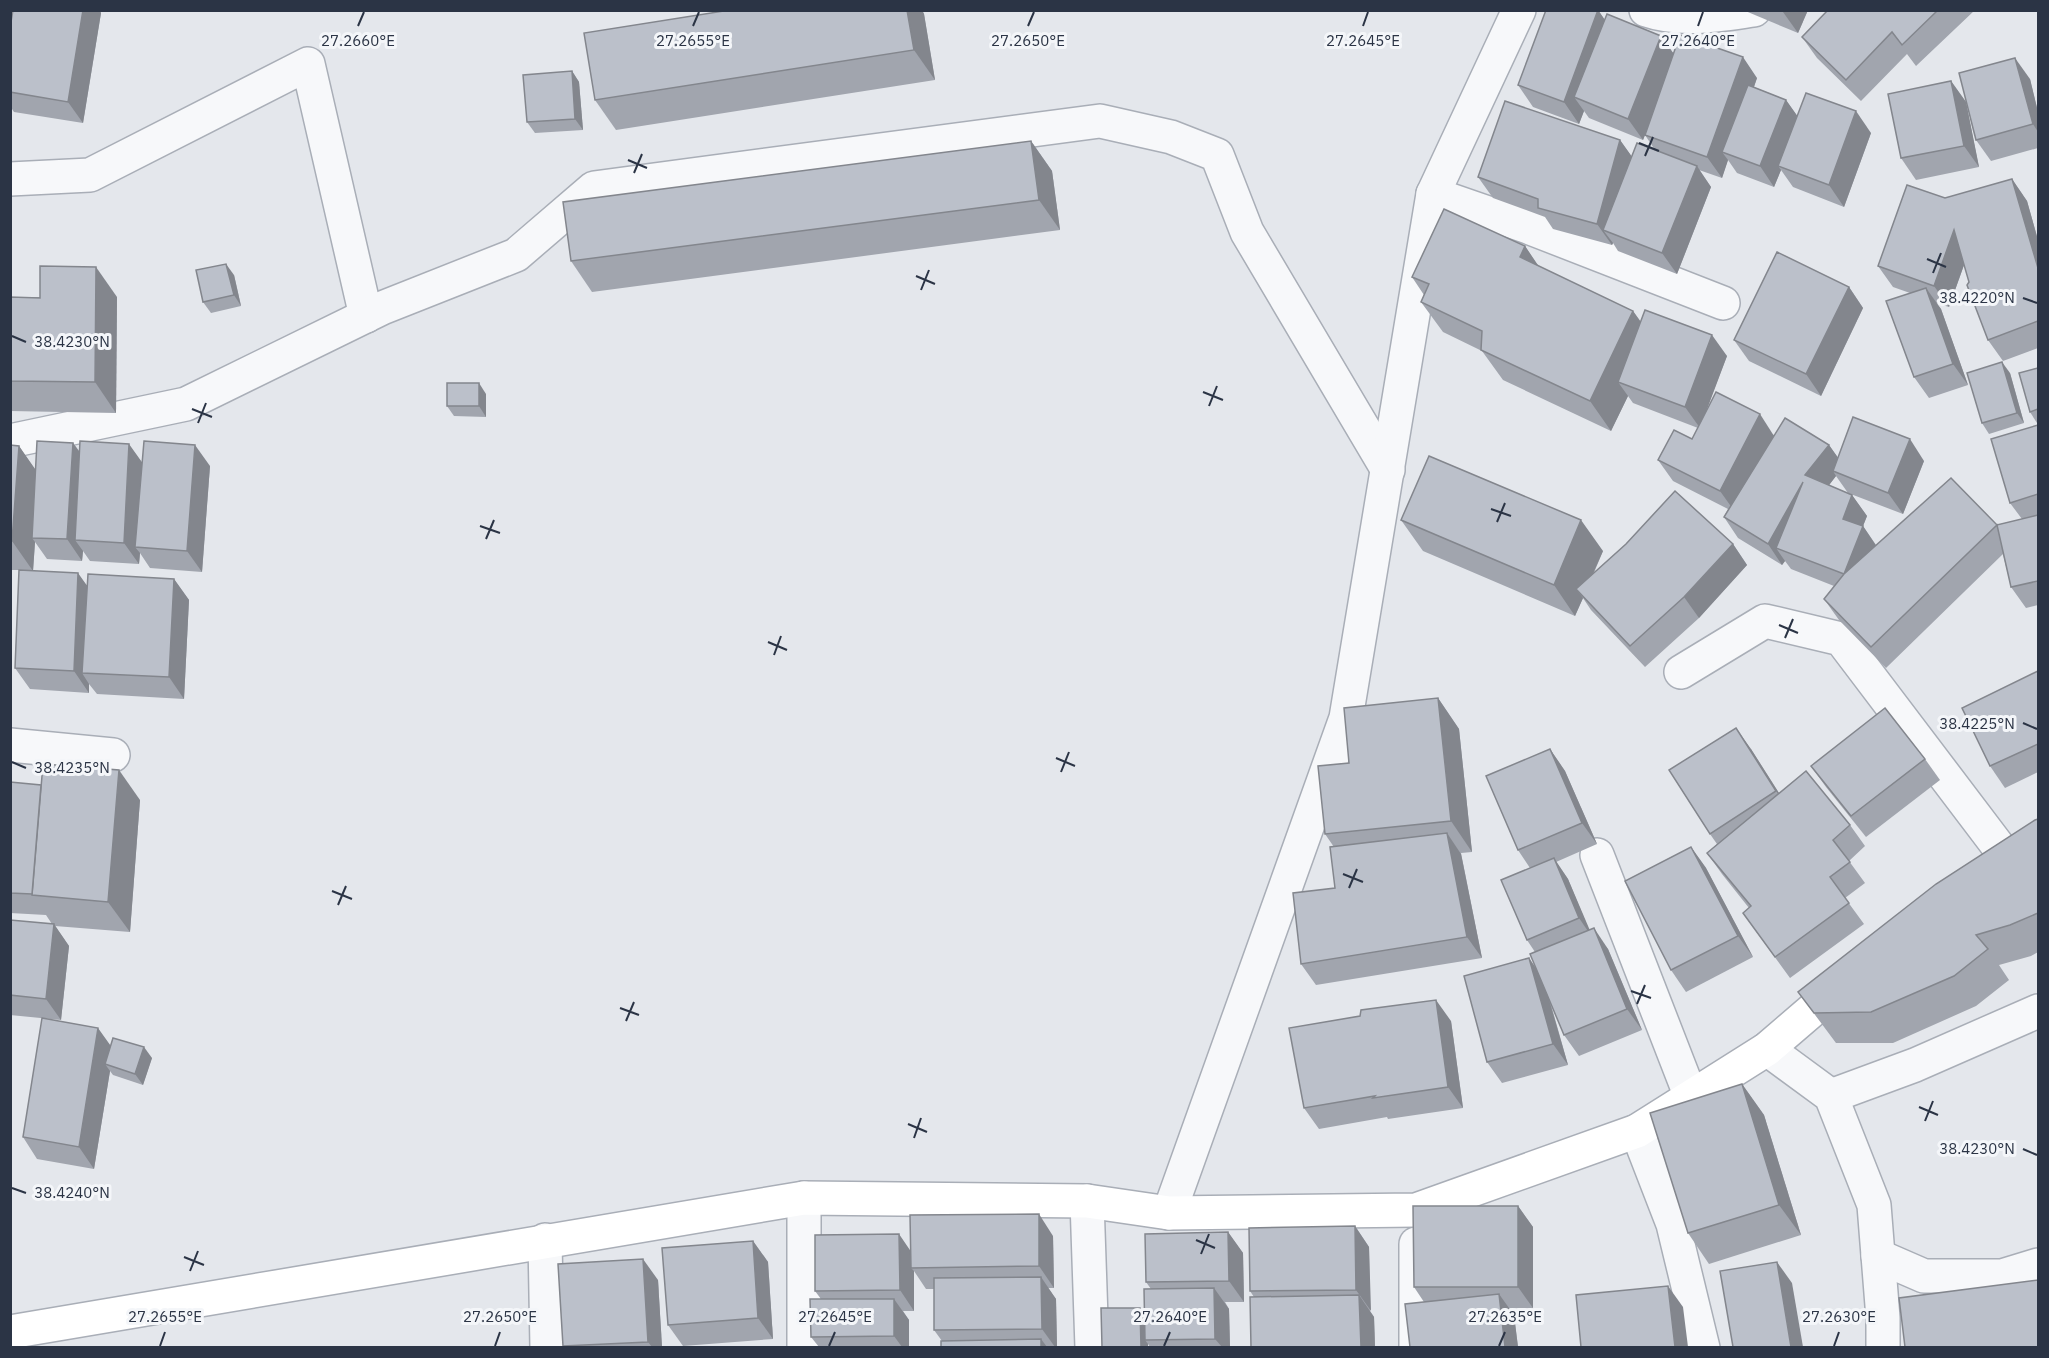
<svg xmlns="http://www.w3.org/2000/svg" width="2049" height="1358" viewBox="0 0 2049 1358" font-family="'IBM Plex Sans',sans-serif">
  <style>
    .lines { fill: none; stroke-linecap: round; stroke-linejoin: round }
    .street-casing { stroke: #a9aeb7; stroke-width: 36 }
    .secondary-casing { stroke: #a9aeb7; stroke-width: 36 }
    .street { stroke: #f7f8fa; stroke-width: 33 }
    .secondary { stroke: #fff; stroke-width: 33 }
    .wall { fill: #a1a5ae }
    .shaded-wall { fill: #83868d }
    .building { fill: #bbc0ca; stroke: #83868d; stroke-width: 1.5 }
    .ticks { fill: none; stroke: #2b3445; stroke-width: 2 }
    .ticks-label { font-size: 15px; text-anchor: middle; fill: #2b3445; stroke: #f4f6f9; stroke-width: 6; stroke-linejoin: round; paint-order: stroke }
  </style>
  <rect width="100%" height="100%" fill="#e4e7ec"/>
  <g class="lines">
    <g class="street-casing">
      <g id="street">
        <path d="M1646 10C1681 22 1718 15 1754 10"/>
        <polyline points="10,179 90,175 308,64 366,316"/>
        <polyline points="1433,194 1528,227 1723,303"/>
        <polyline points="10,441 186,404 382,308 516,255 594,188 1100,121 1171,137 1217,155 1247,232 1388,470"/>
        <polyline points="1681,672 1765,621 1841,639 2007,858"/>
        <polyline points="10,745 113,755"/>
        <polyline points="1597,855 1691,1097"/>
        <polyline points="1767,1049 1831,1096 1874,1205 1883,1318 1883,1348"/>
        <polyline points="1831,1096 1915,1065 2038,1011"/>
        <polyline points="1637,1131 1673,1224 1703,1348"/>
        <polyline points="1087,1201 1092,1348"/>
        <polyline points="1169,1213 1346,718 1433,194 1519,10"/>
        <polyline points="545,1240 547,1348"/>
        <polyline points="1416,1244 1416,1348"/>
        <polyline points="1878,1256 1924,1276 2002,1276 2038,1265"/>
        <polyline points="804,1348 804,1198"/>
      </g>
    </g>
    <g class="secondary-casing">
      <polyline id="secondary" points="10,1332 804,1198 1087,1201 1169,1213 1416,1210 1637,1131 1767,1049 1845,982"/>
    </g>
    <use href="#street" class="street"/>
    <use href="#secondary" class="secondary"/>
  </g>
  <g class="wall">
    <polygon points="730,10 922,10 924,14 935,80 616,130 595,100"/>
    <polygon points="1598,10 1605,20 1661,36 1673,53 1757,78 1754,87 1786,100 1797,116 1871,133 1844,207 1793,187 1781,170 1774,187 1737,173 1728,160 1722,178 1699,170 1711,187 1677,274 1618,251 1613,243 1612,245 1553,229 1545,217 1493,198 1478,177 1620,140 1632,157 1655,150 1645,135 1643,140 1589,118 1584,111 1579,124 1533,107 1518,85"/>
    <polygon points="1743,10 1808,10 1798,33"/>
    <polygon points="1828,10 1975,10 1916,66 1907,54 1861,101 1817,58 1802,37"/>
    <polygon points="101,13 83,123 14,112 10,106 10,28"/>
    <polygon points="572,71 579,82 583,130 535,133 527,122"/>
    <polygon points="2030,79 2038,112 2038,148 1991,161 1976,140"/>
    <polygon points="1951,81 1966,102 1979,167 1916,180 1901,158"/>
    <polygon points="1031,141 1052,171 1060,230 592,292 571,261"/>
    <polygon points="2012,179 2027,201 2038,240 2038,348 2003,361 1988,340 1964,265 1949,307 1936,303 1941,309 1968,385 1929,398 1914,377 1910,293 1893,287 1878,266 1945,198"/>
    <polygon points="1525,246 1538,266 1633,311 1641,322 1727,356 1705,413 1774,435 1829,445 1838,458 1924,461 1903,514 1848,493 1836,476 1829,485 1852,495 1867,516 1863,526 1876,545 1997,525 2022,519 2010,503 2038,425 2038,605 2026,608 2011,587 2003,554 1886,668 1839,620 1824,599 1834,586 1791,569 1785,561 1782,565 1738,538 1724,517 1728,509 1673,481 1658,460 1692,439 1698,428 1633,403 1628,396 1611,431 1503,380 1482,351 1443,332 1421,302 1424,295 1412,277"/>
    <polygon points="234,275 241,306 211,313 203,302"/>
    <polygon points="1849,287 1863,308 1821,396 1749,361 1734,340"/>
    <polygon points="10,297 117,297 116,413 10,411"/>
    <polygon points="2038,368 2038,422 2037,423 2030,412"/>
    <polygon points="2010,373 2024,423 1989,434 1982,423"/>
    <polygon points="486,394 486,417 454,416 447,406"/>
    <polygon points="73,443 80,452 142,463 210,466 202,572 150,568 140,553 139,564 90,561 83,551 82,561 47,559 35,542 33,571 87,585 174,579 189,600 184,699 97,694 89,684 89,693 30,689 15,668 19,570 10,570 10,445 19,446 35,470"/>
    <polygon points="1401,520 1603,551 1593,575 1733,544 1747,565 1699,618 1645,667 1591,610 1583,598 1575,616 1423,551"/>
    <polygon points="2038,671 2038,772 2005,788 1990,766"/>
    <polygon points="1438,698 1459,729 1472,852 1461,853 1482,958 1316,985 1301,964 1335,888 1334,847 1325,834 1349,763"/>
    <polygon points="1550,749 1565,771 1597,844 1556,862 1568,879 1589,930 1608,949 1642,1030 1579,1056 1564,1035 1550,1001 1568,1065 1502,1083 1487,1062 1529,958 1536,968 1535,952 1527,940 1530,868 1518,850"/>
    <polygon points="1751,749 1779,793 1850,825 1865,846 1849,861 1865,883 1845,898 1864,924 1790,978 1743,913 1749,908 1722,874 1707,853 1717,844 1710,834"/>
    <polygon points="1925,759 1940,780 1866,837 1826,787 1811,766"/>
    <polygon points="10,782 140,800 130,932 55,926 69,946 61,1020 10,1015 10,920 52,924 46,915 10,913"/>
    <polygon points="2038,819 2038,952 2031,956 1999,965 2009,980 1976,1006 1893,1043 1836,1043 1798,992"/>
    <polygon points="1691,847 1706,868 1753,957 1686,992 1671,970"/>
    <polygon points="1451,1021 1463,1108 1388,1119 1387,1117 1319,1129 1304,1108"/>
    <polygon points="111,1045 152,1058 143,1085 113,1075 110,1071 94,1169 37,1159 23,1137"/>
    <polygon points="1742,1084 1764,1115 1801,1235 1709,1264 1688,1233"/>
    <polygon points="1518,1206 1533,1227 1533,1308 1509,1308 1514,1315 1518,1347 1410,1347 1424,1302 1414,1287"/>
    <polygon points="1355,1226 1369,1247 1370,1311 1374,1317 1375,1347 1251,1347 1254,1297 1250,1291"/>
    <polygon points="1228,1232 1243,1253 1244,1302 1225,1302 1229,1309 1230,1347 1150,1347 1148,1344 1148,1347 1102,1347 1144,1314 1151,1289 1146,1282"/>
    <polygon points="1053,1236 1054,1288 1048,1288 1056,1299 1057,1347 941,1347 942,1341 934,1330 934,1289 926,1289 914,1271 914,1311 903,1311 909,1320 909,1347 819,1347 811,1337 821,1299 815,1291 911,1252"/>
    <polygon points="753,1241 768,1262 773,1339 683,1346 668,1325"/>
    <polygon points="658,1280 662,1347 564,1347 563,1346"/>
  </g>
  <g class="shaded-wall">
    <polygon points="83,10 100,10 101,13 83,123 68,102"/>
    <polygon points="907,10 922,10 924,14 935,80 914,50"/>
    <polygon points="1598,10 1613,32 1574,97 1584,111 1579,124 1564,102"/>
    <polygon points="1784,10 1808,10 1798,33 1783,12"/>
    <polygon points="1661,36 1676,57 1643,140 1628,119"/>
    <polygon points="1743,57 1757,78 1730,155 1722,152 1728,160 1722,178 1707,157"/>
    <polygon points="2015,58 2030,79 2038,112 2038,132 2033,124"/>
    <polygon points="572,71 579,82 583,130 575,119"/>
    <polygon points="1951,81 1966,102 1979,167 1964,146"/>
    <polygon points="1786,100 1801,121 1778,166 1781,170 1774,187 1760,166"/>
    <polygon points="1856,111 1871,133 1844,207 1829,185"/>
    <polygon points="1620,140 1635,161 1603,230 1613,243 1612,245 1597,224"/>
    <polygon points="1031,141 1052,171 1060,230 1039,200"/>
    <polygon points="1697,166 1711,187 1677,274 1662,253"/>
    <polygon points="2012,179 2027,201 2038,240 2038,268"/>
    <polygon points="1954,230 1969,251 1949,307 1934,286"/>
    <polygon points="1525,246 1546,277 1520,257"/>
    <polygon points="226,264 234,275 241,306 234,295"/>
    <polygon points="96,267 117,297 116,413 95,382"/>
    <polygon points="1849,287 1863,308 1821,396 1806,374"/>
    <polygon points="1926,288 1941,309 1968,385 1953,364"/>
    <polygon points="1633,311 1654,341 1618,382 1628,396 1611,431 1590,401"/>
    <polygon points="1712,335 1727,356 1700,428 1685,407"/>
    <polygon points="2002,362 2010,373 2024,423 2017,413"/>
    <polygon points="479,383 486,394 486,417 479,406"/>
    <polygon points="1760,414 1774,436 1735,512 1720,491"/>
    <polygon points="1910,439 1924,461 1903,514 1888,493"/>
    <polygon points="73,443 88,464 75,540 83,551 82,561 67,539"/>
    <polygon points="129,444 144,465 135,547 140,553 139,564 124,543"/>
    <polygon points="195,445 210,466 202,572 187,551"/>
    <polygon points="1829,445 1844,466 1833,471 1836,476 1820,497 1805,475"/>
    <polygon points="19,446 40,476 32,538 35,542 33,571 12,541"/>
    <polygon points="1803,482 1776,548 1785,561 1782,565 1768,544"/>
    <polygon points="1852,495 1867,516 1863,526 1877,547 1844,574 1843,519"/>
    <polygon points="1581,520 1603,551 1583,596 1576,589 1583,598 1575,616 1554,585"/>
    <polygon points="1733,544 1747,565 1699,618 1684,597"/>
    <polygon points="78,573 93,594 82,673 89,684 89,693 74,671"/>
    <polygon points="174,579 189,600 184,699 169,677"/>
    <polygon points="1438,698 1459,729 1472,852 1451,821"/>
    <polygon points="1736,728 1751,749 1791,812 1776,791"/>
    <polygon points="1550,749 1565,771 1597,844 1582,823"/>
    <polygon points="119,770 140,800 130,932 108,902"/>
    <polygon points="1447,833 1461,854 1482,958 1467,937"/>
    <polygon points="1691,847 1706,868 1753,957 1738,936"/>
    <polygon points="1554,858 1568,879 1594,940 1579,918"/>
    <polygon points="54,924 69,946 61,1020 46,999"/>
    <polygon points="1594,928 1608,949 1642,1030 1627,1009"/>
    <polygon points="1529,958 1543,979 1568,1065 1553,1044"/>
    <polygon points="1436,1000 1451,1021 1463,1108 1448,1087"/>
    <polygon points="98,1028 113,1049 105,1064 110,1071 94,1169 79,1147"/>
    <polygon points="144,1047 152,1058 143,1085 135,1074"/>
    <polygon points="1742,1084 1764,1115 1801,1235 1779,1205"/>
    <polygon points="1518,1206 1533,1227 1533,1308 1518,1287"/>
    <polygon points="1039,1214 1053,1236 1054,1288 1039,1266"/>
    <polygon points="1355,1226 1369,1247 1371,1311 1356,1290"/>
    <polygon points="1228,1232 1243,1253 1244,1302 1229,1281"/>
    <polygon points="899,1234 914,1256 911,1268 914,1271 914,1311 900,1290"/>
    <polygon points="753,1241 768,1262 773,1339 758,1318"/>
    <polygon points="643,1259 658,1280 662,1347 652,1347 648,1342"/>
    <polygon points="1777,1262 1792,1283 1803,1347 1791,1347"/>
    <polygon points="1041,1277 1056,1299 1057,1347 1055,1347 1042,1329"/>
    <polygon points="1668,1286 1683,1307 1688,1347 1675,1347"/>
    <polygon points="1214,1288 1229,1309 1230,1347 1222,1347 1215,1339"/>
    <polygon points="1499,1294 1514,1315 1518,1347 1505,1347"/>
    <polygon points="1359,1295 1374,1317 1375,1347 1361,1347"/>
    <polygon points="894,1299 909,1320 909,1347 902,1347 894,1336"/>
    <polygon points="1140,1308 1147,1318 1145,1340 1148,1344 1148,1347 1141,1347"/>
    <polygon points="1041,1339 1047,1347 1041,1347"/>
  </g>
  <g class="building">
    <polygon points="13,10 83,10 68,102 10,92 10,28"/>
    <polygon points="730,10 907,10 914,50 595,100 584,33"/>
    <polygon points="1546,10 1598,10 1564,102 1518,85"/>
    <polygon points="1828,10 1938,10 1902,45 1892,32 1846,80 1802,37"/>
    <polygon points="1607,14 1661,36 1628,119 1574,97"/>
    <polygon points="1680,35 1743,57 1707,157 1645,135"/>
    <polygon points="2015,58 2033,124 1976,140 1959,73"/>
    <polygon points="572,71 575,119 527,122 523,75"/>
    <polygon points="1951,81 1964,146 1901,158 1888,94"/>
    <polygon points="1748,85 1786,100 1760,166 1722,152"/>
    <polygon points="1806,93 1856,111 1829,185 1778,166"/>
    <polygon points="1505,101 1620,140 1597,224 1538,208 1538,199 1478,177"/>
    <polygon points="1031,141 1039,200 571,261 563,202"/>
    <polygon points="1637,143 1697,166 1662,253 1603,230"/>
    <polygon points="2012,179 2038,268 2038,321 1988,340 1967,285 1969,282 1954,230 1934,286 1878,266 1907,185 1945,198"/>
    <polygon points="1444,209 1525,246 1520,257 1633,311 1590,401 1481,350 1482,331 1421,302 1429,284 1412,277"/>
    <polygon points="1777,252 1849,287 1806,374 1734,340"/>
    <polygon points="226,264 234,295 203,302 196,270"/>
    <polygon points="40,266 96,267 95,382 10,381 10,297 40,298"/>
    <polygon points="1926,288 1953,364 1914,377 1886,301"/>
    <polygon points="1645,310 1712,335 1685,407 1618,382"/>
    <polygon points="2002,362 2017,413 1982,423 1967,373"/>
    <polygon points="2038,368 2038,409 2030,412 2019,373"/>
    <rect x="447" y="383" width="32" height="23"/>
    <polygon points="1716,392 1760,414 1720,491 1658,460 1674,430 1692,439"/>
    <polygon points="1853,417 1910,439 1888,493 1833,471"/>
    <polygon points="1785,418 1829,445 1805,475 1852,495 1843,519 1863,526 1844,574 1776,548 1803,482 1768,544 1724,517"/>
    <polygon points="2038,425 2038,494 2010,503 1991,439"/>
    <polygon points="37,441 73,443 67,539 32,538"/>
    <polygon points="80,441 129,444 124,543 75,540"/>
    <polygon points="144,441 195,445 187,551 135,547"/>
    <polygon points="10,445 19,446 12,541 10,541"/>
    <polygon points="1429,456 1581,520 1554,585 1401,520"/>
    <polygon points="1951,478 1997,525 2038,515 2038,581 2011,587 1997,525 1871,647 1824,599 1844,574"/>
    <polygon points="1675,491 1733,544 1684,597 1630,646 1576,589 1626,544"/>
    <polygon points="19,570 78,573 74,671 15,668"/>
    <polygon points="88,574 174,579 169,677 82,673"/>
    <polygon points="2038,671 2038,744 1990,766 1962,708"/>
    <polygon points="1438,698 1451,821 1325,834 1318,766 1349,763 1344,708"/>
    <polygon points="1885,708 1925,759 1851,816 1811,766"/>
    <polygon points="1736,728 1776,791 1710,834 1669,770"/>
    <polygon points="1550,749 1582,823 1518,850 1486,776"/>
    <polygon points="43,764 119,770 108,902 32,895"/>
    <polygon points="1806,771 1850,825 1833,840 1850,862 1830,877 1849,903 1775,957 1743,913 1751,906 1707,853"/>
    <polygon points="10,782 41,785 32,894 10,893"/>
    <polygon points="2038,819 2038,913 2010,925 1976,935 1988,949 1954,976 1871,1012 1814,1013 1798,992 1936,884 2035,820"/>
    <polygon points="1447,833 1467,937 1301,964 1293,893 1335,888 1330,847"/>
    <polygon points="1691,847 1738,936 1671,970 1625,881"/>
    <polygon points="1554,858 1579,918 1527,940 1501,880"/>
    <polygon points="10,920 54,924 46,999 10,995"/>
    <polygon points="1594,928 1627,1009 1564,1035 1530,954"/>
    <polygon points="1529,958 1553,1044 1487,1062 1464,976"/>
    <polygon points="1436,1000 1448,1087 1373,1098 1375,1096 1304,1108 1289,1028 1360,1016 1361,1010"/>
    <polygon points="42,1018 98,1028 79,1147 23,1137"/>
    <polygon points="113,1038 144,1047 135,1074 105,1064"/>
    <polygon points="1742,1084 1779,1205 1688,1233 1650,1113"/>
    <polygon points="1413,1206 1518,1206 1518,1287 1414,1287"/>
    <polygon points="1039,1214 1039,1266 911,1268 910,1215"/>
    <polygon points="1355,1226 1356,1290 1250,1291 1249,1228"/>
    <polygon points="1228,1232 1229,1281 1146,1282 1145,1234"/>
    <polygon points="899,1234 900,1290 815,1291 815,1235"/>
    <polygon points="753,1241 758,1318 668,1325 662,1248"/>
    <polygon points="643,1259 648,1342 563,1346 558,1264"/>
    <polygon points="1777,1262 1791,1347 1733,1347 1720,1271"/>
    <polygon points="1041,1277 1042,1329 934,1330 934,1278"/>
    <polygon points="2038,1280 2038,1347 1905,1347 1899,1298"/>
    <polygon points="1668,1286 1675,1347 1581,1347 1576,1295"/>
    <polygon points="1214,1288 1215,1339 1145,1340 1144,1289"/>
    <polygon points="1499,1294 1505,1347 1410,1347 1405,1304"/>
    <polygon points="1359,1295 1361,1347 1251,1347 1250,1297"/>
    <polygon points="810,1299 894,1299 894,1336 811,1337"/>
    <polygon points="1101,1308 1140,1308 1141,1347 1102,1347"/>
    <polygon points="1041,1339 1041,1347 941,1347 941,1341"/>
  </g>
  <path class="ticks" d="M358 26 364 12M693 26 699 12M1028 26 1034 12M1363 26 1368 12M1698 26 1703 12M1639 143 1659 151M1645 156 1653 137M628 160 647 168M634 173 642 154M1927 259 1946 267M1933 273 1941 253M916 276 935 284M921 290 929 270M2023 298 2037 303M12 336 26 342M1203 392 1223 400M1209 406 1217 386M192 409 212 417M198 423 206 403M1491 509 1511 516M1497 522 1505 503M480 526 500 533M486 539 494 520M1779 625 1798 633M1785 638 1793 619M768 642 787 650M774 655 781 636M2023 723 2037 729M1056 758 1075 766M12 762 26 768M1061 772 1069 752M1343 874 1363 882M1349 888 1357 869M332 891 352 899M338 905 346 886M1631 991 1651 998M1637 1004 1645 985M620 1008 639 1015M626 1021 634 1002M1919 1107 1938 1115M1925 1121 1933 1101M908 1124 927 1132M914 1138 921 1118M2023 1149 2037 1155M12 1188 26 1193M1196 1240 1215 1248M1201 1254 1209 1234M184 1257 204 1265M190 1271 198 1251M160 1346 165 1332M495 1346 500 1332M829 1346 835 1332M1164 1346 1170 1332M1499 1346 1505 1332M1834 1346 1839 1332"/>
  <g class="ticks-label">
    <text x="358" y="46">27.2660°E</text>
    <text x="693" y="46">27.2655°E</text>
    <text x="1028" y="46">27.2650°E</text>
    <text x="1363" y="46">27.2645°E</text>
    <text x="1698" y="46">27.2640°E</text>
    <text x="1977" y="303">38.4220°N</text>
    <text x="72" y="347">38.4230°N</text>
    <text x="1977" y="729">38.4225°N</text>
    <text x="72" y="773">38.4235°N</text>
    <text x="1977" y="1154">38.4230°N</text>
    <text x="72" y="1198">38.4240°N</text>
    <text x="165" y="1322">27.2655°E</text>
    <text x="500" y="1322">27.2650°E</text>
    <text x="835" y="1322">27.2645°E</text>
    <text x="1170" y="1322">27.2640°E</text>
    <text x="1505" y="1322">27.2635°E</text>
    <text x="1839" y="1322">27.2630°E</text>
  </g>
  <rect width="2049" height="1358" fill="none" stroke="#2b3445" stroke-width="24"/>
</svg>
